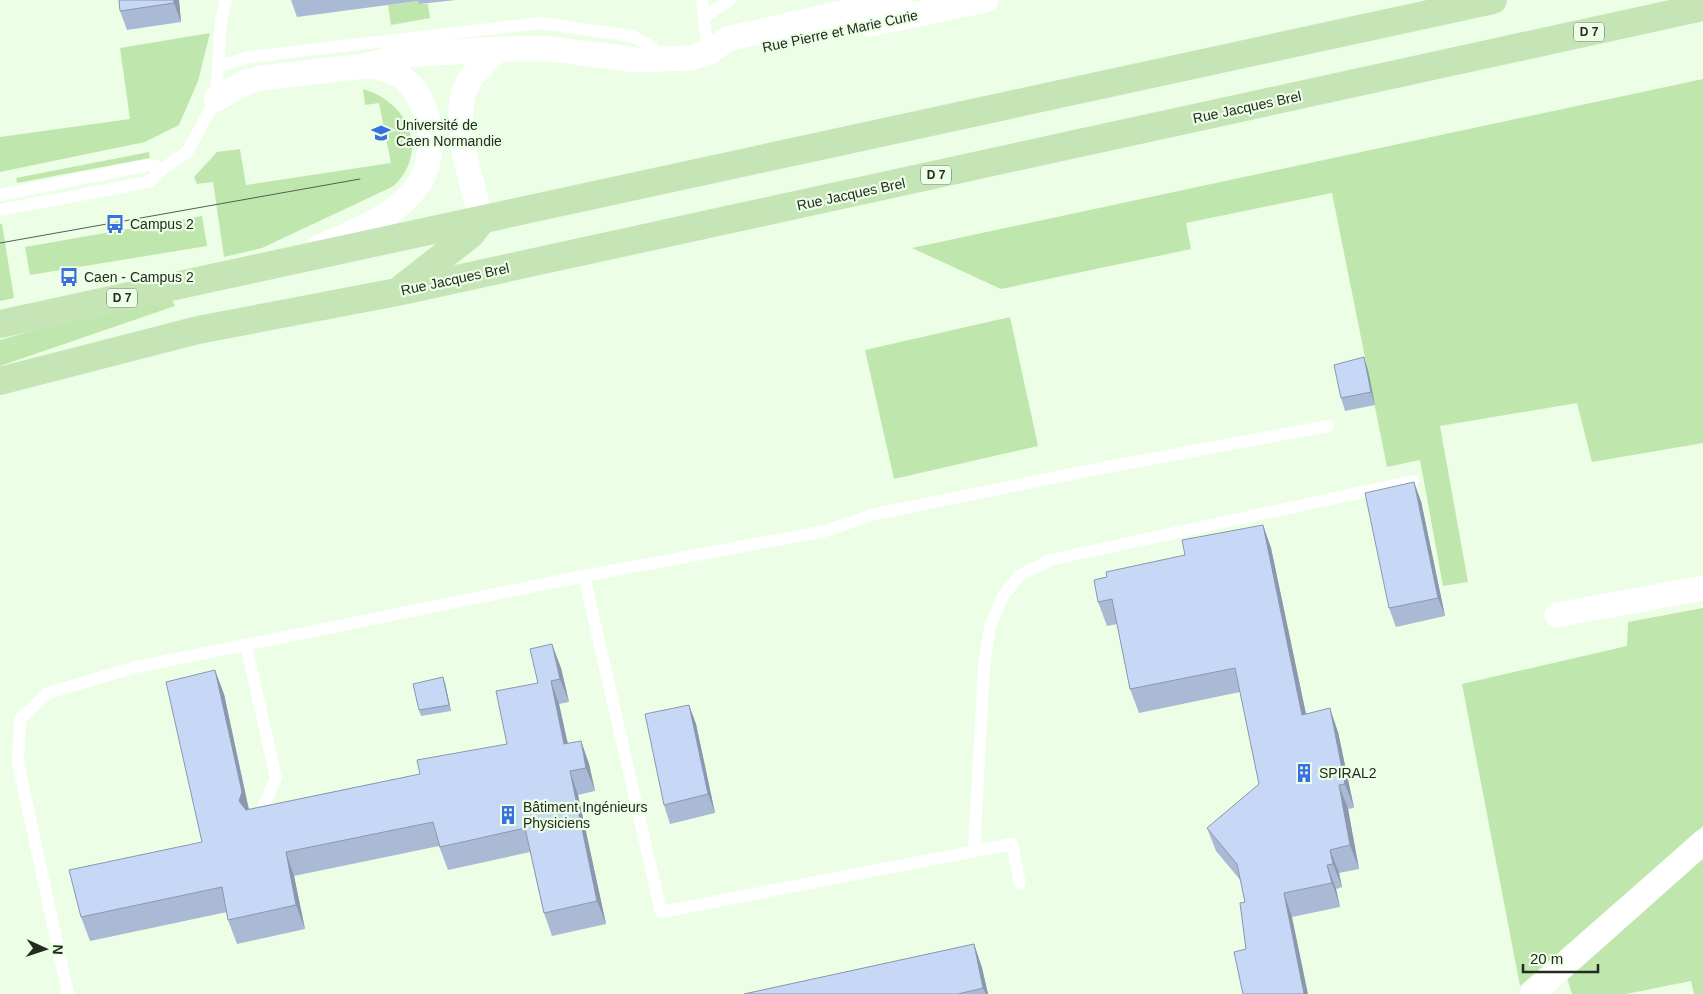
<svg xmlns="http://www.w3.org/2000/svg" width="1703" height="994" viewBox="0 0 1703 994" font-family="Helvetica,sans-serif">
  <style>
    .green { fill: #bfe7ad }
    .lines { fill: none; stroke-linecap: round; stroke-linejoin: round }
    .lane { stroke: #fff; stroke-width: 12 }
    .street { stroke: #fff; stroke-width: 25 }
    .primary { stroke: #c5e5b6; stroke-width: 28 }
    .tram { stroke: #545f50; stroke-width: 1 }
    .wall { fill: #abbad4 }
    .shaded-wall { fill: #8b97ad }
    .building { fill: #c7d8f7; stroke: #8b97ad }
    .labels { text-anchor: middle; stroke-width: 4.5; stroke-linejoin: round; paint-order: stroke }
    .shield { fill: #ecfee5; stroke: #5f6a5b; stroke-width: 1 }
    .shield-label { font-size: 12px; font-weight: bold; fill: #232b20 }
    .street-label { font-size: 14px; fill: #232b20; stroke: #ecfee5 }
    .poi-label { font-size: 14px; fill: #232b20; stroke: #ecfee5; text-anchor: start }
  </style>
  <rect width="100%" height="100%" fill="#ecfee5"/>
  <g class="green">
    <polygon points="418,1 419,4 428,4 430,18 391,25 388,5"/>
    <polygon points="210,33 198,81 179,125 145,142 0,172 0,137 130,119 120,48"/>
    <polygon points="1703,79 1703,443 1592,462 1577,403 1440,426 1468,582 1443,586 1420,460 1387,467 1332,193 1186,223 1191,249 1001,289 912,248"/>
    <path d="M363 89C408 102 430 150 394 186L262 248 224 257 213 182 197 184 194 177 217 152 240 149 246 185 391 163 379 103 365 105Z"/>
    <polygon points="149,152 150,158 17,183 16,178"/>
    <polygon points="202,216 207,246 30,275 25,247"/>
    <polygon points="0,224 2,224 14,298 0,301"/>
    <polygon points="172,300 175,306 0,366 0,340 58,324"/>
    <polygon points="1010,317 1038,446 894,479 865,350"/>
    <polygon points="1703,608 1703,826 1520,986 1462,684 1627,646 1628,622"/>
    <polygon points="1703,858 1703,994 1694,994 1691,981 1626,994 1572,994 1567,978"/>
  </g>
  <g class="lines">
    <g class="lane">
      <polyline points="702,0 708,53"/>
      <polyline points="704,17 730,0"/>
      <polyline points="218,66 250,57 540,23 631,36 646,43 663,58"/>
      <polyline points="0,195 148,165 164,168"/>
      <polyline points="0,210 149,182 164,168 187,152 216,99 221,21 226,0"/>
      <polyline points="584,576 825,531 875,514 1102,468 1328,426"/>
      <polyline points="246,645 276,778 257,821"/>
      <polyline points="974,851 984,666 990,627 1003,596 1019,576 1050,560 1413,481"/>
      <polyline points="68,994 18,763 20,719 48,693 136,667 584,576 661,912 1012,844 1020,883"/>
    </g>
    <g class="street">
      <polyline points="870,24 986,0"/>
      <polyline points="216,99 246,82 261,78 364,66 406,55 499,49 551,49 636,60 691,58 708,53 727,39 899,0"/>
      <path d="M481 221C473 182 450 125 466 87 472 72 488 60 499 49"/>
      <path d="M318 248C351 233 391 219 415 189 441 157 433 95 397 74 388 68 378 68 368 66"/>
      <polyline points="1557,615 1703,588"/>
      <polyline points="1532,994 1703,842"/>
    </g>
    <g class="primary">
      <polyline points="402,288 470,235 481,221"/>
      <polyline points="0,324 1493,0"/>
      <polyline points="0,381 198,330 397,292 1703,7"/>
    </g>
    <polyline class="tram" points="0,243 360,179"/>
  </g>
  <g class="wall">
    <polygon points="179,0 181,22 127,30 120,11"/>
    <polygon points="291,0 456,0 419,4 418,1 297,17"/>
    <polygon points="1364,357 1368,370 1375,405 1345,411 1341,398"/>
    <polygon points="1421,501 1445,616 1396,627 1389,608"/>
    <polygon points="1263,525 1271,548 1306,714 1338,732 1354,808 1348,809 1359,869 1339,873 1342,887 1336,889 1340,907 1292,917 1246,949 1245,902 1241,881 1216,851 1207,828 1259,784 1240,692 1139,713 1130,689 1117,624 1107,626 1098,602 1185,555"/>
    <polygon points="561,668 569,702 559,704 568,744 581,741 589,764 595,791 578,795 606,924 552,936 544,913 530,852 448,870 439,846 294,876 305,929 237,944 228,920 227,912 90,941 81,917 202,842 224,694 249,809 420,774 507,744 538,683"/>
    <polygon points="445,683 451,711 421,716 419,710"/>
    <polygon points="689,705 696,724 715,813 670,824 664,805"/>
    <polygon points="974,944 982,968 988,994 744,994"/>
  </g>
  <g class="shaded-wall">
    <polygon points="174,0 179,0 181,22 174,3"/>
    <polygon points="1364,357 1368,370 1375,405 1371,392"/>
    <polygon points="1414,482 1421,501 1445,616 1438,598"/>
    <polygon points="1263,525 1271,548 1311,738 1302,715"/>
    <polygon points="552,644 561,668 569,702 560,679"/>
    <polygon points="215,670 224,694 250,816 239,801"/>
    <polygon points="443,677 445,683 451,711 449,705"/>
    <polygon points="551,681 559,704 573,768 564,744"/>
    <polygon points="689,705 696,724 715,813 708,794"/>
    <polygon points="1330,708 1338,732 1354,808 1345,784"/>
    <polygon points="581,741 589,764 595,791 586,768"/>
    <polygon points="570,771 578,795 606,924 597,901"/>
    <polygon points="1339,785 1348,809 1359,869 1350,845"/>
    <polygon points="1330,850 1339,873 1342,887 1333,864"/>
    <polygon points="286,852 294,876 305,929 296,905"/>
    <polygon points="1327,865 1336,889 1340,907 1332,883"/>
    <polygon points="1284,893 1292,917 1308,994 1304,994"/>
    <polygon points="974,944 982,968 988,994 986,994 983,988"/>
  </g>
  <g class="building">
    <polygon points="119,0 174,0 174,3 120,11"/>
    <polygon points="1364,357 1371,392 1341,398 1334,365"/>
    <polygon points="1414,482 1438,598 1389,608 1365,493"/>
    <polygon points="1263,525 1302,715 1330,708 1345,784 1339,785 1350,845 1330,850 1333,864 1327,865 1332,883 1284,893 1304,994 1243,994 1234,952 1246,949 1240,903 1245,902 1237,864 1207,828 1259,784 1235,668 1130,689 1112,599 1098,602 1094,580 1107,577 1106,572 1185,555 1182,540"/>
    <polygon points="552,644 560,679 551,681 564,744 581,741 586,768 570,771 597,901 544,913 525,828 440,847 433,822 286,852 296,905 228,920 222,887 81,917 69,870 202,842 166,682 215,670 242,792 239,801 246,810 420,774 417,760 507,744 496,691 538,683 530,649"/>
    <polygon points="443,677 449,705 419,710 413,684"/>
    <polygon points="689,705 708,794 664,805 645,714"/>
    <polygon points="974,944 983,988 958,994 744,994"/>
  </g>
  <defs>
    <g id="university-bare" transform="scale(1.5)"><path d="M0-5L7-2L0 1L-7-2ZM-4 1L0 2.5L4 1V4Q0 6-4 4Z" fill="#3a70df" stroke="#ecfee5" stroke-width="2.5" paint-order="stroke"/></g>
    <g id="bus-bare" transform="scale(1.5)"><path d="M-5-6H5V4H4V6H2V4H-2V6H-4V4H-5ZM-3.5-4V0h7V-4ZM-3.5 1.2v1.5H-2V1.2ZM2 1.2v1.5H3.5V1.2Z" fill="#3a70df" stroke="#ecfee5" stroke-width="2.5" paint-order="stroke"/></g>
    <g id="building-bare" transform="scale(1.5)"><path d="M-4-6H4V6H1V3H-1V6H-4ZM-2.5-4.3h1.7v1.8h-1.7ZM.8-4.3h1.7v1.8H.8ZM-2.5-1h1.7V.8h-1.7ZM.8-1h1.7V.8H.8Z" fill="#3a70df" stroke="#ecfee5" stroke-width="2.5" paint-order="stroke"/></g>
  </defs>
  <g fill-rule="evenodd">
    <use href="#university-bare" x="381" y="133"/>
    <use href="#bus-bare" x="115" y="224"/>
    <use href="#bus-bare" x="69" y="277"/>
    <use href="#building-bare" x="1304" y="773"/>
    <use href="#building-bare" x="508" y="815"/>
  </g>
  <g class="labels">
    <g class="shield">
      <rect x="1574" y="22.5" width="30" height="19" rx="4"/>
      <rect x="921" y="165.5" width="30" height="19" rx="4"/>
      <rect x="107" y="288.5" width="30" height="19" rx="4"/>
    </g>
    <g class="shield-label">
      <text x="1589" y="36">D 7</text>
      <text x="936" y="179">D 7</text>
      <text x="122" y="302">D 7</text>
    </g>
    <g class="street-label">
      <text transform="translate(840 31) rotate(-12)" y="5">Rue Pierre et Marie Curie</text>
      <text transform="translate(1247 107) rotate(-12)" y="5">Rue Jacques Brel</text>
      <text transform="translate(851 194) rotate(-12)" y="5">Rue Jacques Brel</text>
      <text transform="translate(455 279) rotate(-12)" y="5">Rue Jacques Brel</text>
    </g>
    <g class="poi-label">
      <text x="396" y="130">Université de<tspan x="396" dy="16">Caen Normandie</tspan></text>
      <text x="130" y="229">Campus 2</text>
      <text x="84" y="282">Caen - Campus 2</text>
      <text x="1319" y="778">SPIRAL2</text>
      <text x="523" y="812">Bâtiment Ingénieurs<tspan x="523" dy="16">Physiciens</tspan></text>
    </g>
  </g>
  <g transform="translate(45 949) rotate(93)" stroke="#ecfee5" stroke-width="4" paint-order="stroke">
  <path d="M0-4L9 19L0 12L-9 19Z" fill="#232b20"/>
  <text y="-8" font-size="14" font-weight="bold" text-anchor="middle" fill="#232b20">N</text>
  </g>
  <path d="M1523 964v8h75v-8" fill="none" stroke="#232b20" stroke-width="2.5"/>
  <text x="1530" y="964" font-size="15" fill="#232b20" stroke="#ecfee5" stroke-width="4" paint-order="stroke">20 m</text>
</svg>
